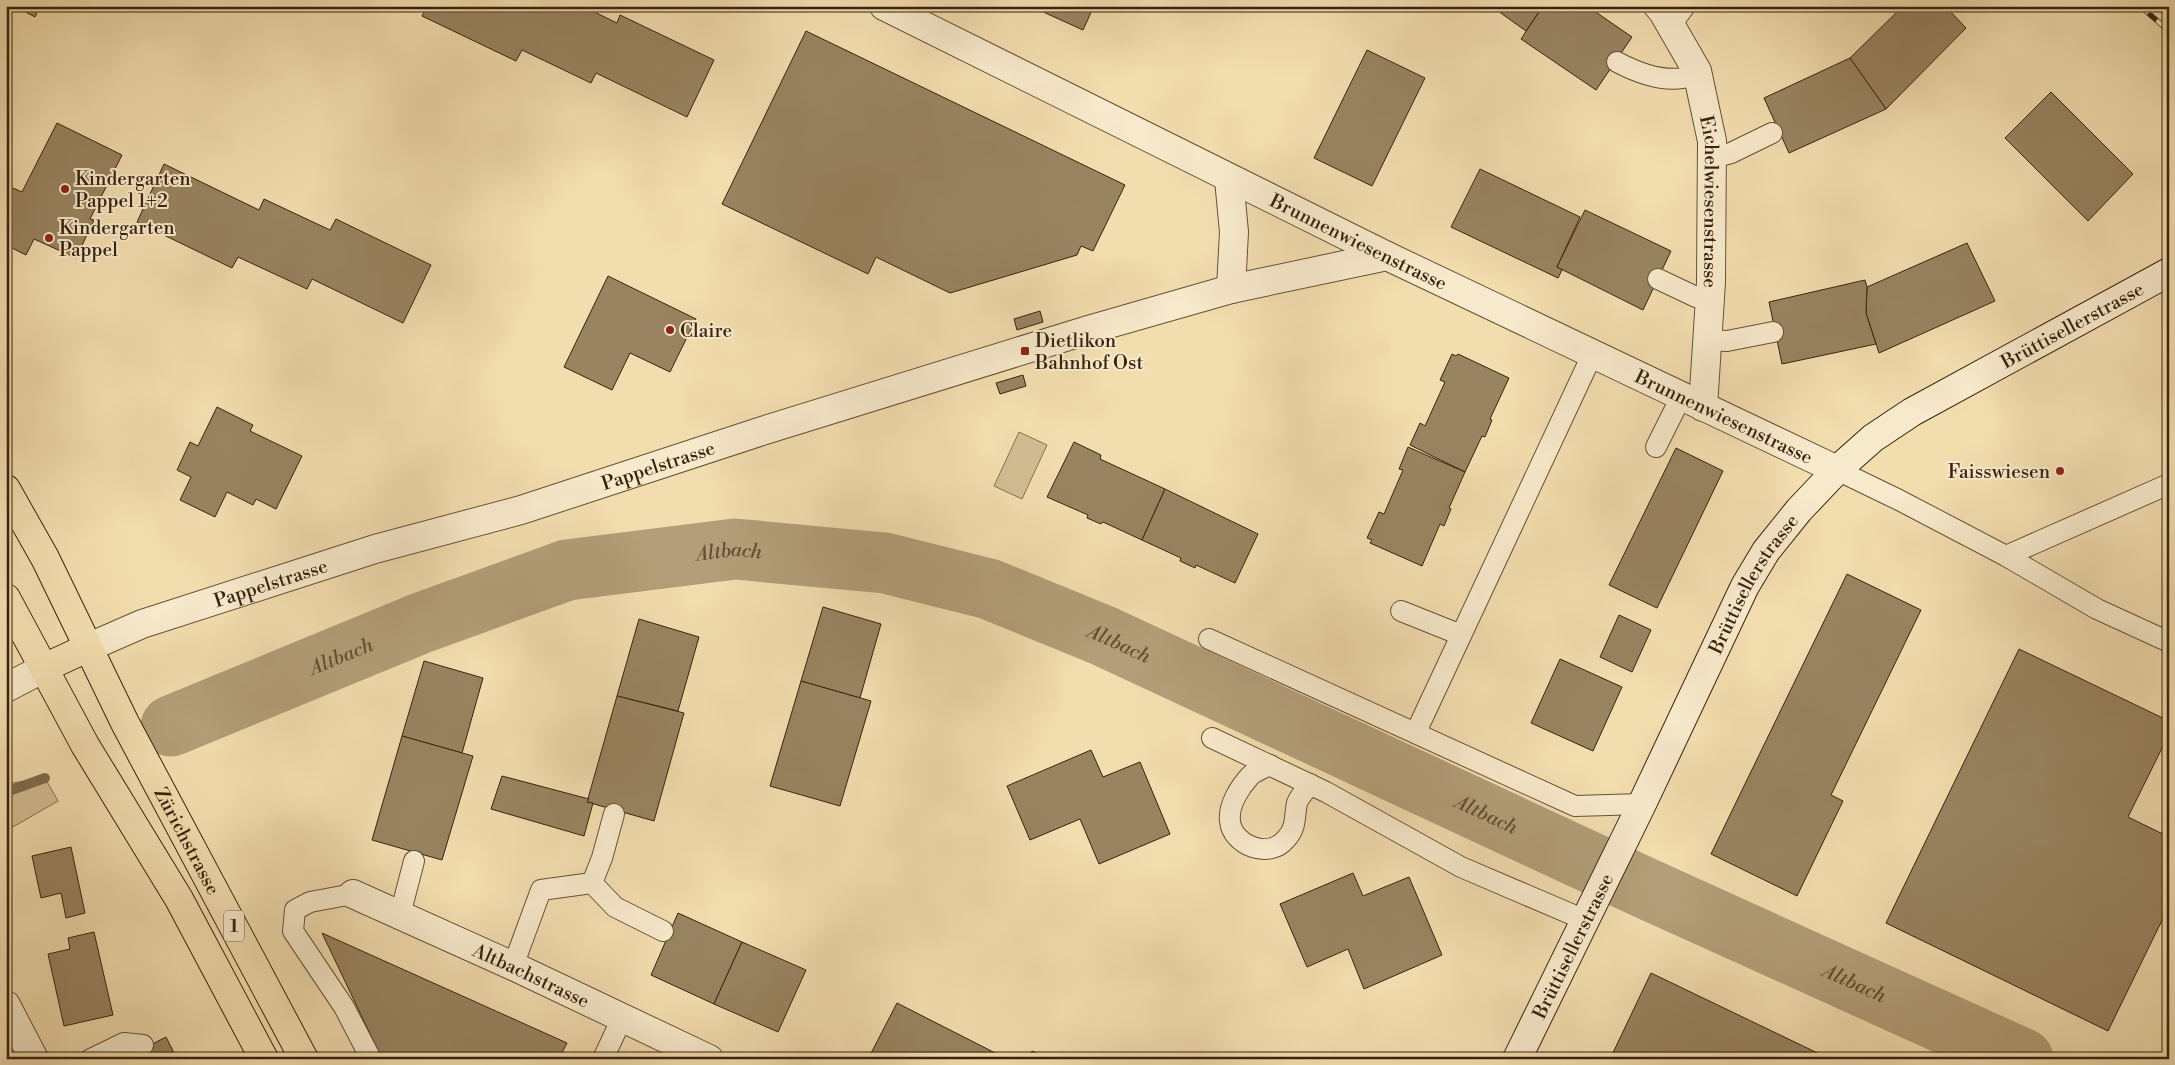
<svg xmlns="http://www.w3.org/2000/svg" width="2175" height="1065" viewBox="0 0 2175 1065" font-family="'Libre Bodoni',serif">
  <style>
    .green { fill: #d2bd93; stroke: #847050 }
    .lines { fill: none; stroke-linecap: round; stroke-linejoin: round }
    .stream { stroke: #816d4d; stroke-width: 10 }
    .river { stroke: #b29e78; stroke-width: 61 }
    .building { fill: #988461; stroke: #37230d }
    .lane-casing { stroke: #665236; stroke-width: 22 }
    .street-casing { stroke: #665236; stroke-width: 30 }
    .secondary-casing { stroke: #37230d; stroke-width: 30 }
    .primary-casing { stroke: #37230d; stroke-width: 30 }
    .lane { stroke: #f7e9cb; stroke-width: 20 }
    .street { stroke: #f7e9cb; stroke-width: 28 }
    .secondary { stroke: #f7e9cb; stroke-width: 28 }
    .primary { stroke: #f2ddaf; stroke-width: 28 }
    .rail-casing { stroke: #37230d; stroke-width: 5.5 }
    .rail { stroke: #f7e9cb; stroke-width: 4; stroke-dasharray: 11; stroke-linecap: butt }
    .poi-dot { fill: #8f2418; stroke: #f7e9cb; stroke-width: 2 }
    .labels { text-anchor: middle; stroke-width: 4; stroke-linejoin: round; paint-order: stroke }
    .shield { fill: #f7e9cb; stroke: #715e46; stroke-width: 1 }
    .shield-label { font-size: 18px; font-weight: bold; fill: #37230d }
    .poi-label { font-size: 19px; fill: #37230d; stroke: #f7e9cb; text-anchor: start }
    .street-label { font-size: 19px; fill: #37230d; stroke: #f7e9cb }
    .water-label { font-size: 20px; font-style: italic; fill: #624e32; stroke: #f7e9cb }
  </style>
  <rect width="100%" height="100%" fill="#f2ddaf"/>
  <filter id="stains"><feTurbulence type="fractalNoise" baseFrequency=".004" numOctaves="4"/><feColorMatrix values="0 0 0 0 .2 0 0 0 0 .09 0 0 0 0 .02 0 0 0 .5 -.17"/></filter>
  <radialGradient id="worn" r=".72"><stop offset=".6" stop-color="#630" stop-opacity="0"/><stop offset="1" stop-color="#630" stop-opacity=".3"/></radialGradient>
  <g class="green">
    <polygon points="1019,432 1047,445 1022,499 994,486"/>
    <polygon points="45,778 58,801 6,831 6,784"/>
  </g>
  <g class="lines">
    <polyline class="stream" points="6,792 45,778"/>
    <path class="river" id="s1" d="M171 726 421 623 567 570 735 549 885 563 989 589 1104 636 1643 887 2023 1059"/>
  </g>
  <g class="building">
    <polygon points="14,6 40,6 35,17"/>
    <polygon points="427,6 582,6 617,23 620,15 714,60 687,117 596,73 591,83 522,50 516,61 422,16"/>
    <polygon points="1030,6 1094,6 1083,30"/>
    <polygon points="1491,6 1543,6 1526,31"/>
    <polygon points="1543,6 1587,6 1632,37 1596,90 1521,39"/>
    <polygon points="1903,6 1945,6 1966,28 1886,109 1850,58"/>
    <polygon points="2154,6 2169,6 2169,19"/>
    <polygon points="806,31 1125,185 1093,251 1081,246 1077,255 950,293 876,257 868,274 722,204"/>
    <polygon points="1367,50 1425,78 1372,186 1314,158"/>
    <polygon points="1850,58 1886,109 1789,153 1764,98"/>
    <polygon points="2051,92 2133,174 2088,221 2005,138"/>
    <polygon points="57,123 122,155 90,219 94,220 76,258 34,239 26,255 6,245 6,185 22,192"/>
    <polygon points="164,164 259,210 264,199 330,230 336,219 431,265 403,323 312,279 307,289 238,257 232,268 137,222"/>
    <polygon points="1480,169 1580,217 1557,267 1562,270 1558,278 1451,227"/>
    <polygon points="1585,210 1671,251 1643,310 1557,267"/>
    <polygon points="1967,243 1995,301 1879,353 1866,313 1867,287"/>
    <polygon points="608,276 696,319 670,372 630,353 612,390 564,367"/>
    <polygon points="1865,280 1867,287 1866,313 1876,344 1782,364 1769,302"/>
    <polygon points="1040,311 1043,322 1017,330 1014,319"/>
    <polygon points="1452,354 1456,356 1458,354 1509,378 1490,419 1492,420 1485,437 1482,436 1465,472 1410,445 1420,423 1425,426 1445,382 1440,380"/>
    <polygon points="1023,375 1026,386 1000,394 996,383"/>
    <polygon points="217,407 253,425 250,431 302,456 276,509 256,499 253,505 227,492 215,517 180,500 191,477 177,470 190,442 198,446"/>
    <polygon points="1074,442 1101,455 1100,459 1165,489 1142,540 1103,522 1101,524 1087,518 1088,515 1047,497"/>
    <polygon points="1408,447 1465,472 1449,508 1451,509 1444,526 1440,524 1422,566 1370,543 1372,540 1367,538 1379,512 1384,514 1403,470 1399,469"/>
    <polygon points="1676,448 1723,471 1657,608 1609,585"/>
    <polygon points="1165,489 1258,534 1235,583 1196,565 1195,568 1180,561 1181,558 1142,540"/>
    <polygon points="1847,574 1921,610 1831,795 1843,801 1797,896 1711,854"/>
    <polygon points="823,607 881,624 860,698 801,681"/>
    <polygon points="1619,615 1651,630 1632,672 1600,657"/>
    <polygon points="639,619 699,637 678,711 617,696"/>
    <polygon points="2019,649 2169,721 2169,734 2128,817 2169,837 2169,906 2108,1031 1886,923"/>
    <polygon points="1560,659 1622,687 1593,751 1531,723"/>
    <polygon points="424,661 483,678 462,753 402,736"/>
    <polygon points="801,681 871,701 840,806 770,786"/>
    <polygon points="617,696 684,713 654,821 587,802"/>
    <polygon points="402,736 473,756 442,860 372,840"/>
    <polygon points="1091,750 1103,777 1140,762 1170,834 1099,864 1080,819 1030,840 1007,786"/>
    <polygon points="502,776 589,799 587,802 593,803 584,836 491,809"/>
    <polygon points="71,847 85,913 66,918 61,893 41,898 32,856"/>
    <polygon points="1353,873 1363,896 1409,877 1442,955 1364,989 1348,949 1307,967 1280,904"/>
    <polygon points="678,913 742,942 714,1004 651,975"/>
    <polygon points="94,932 113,1015 64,1026 48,954 70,949 68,938"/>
    <polygon points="322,933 567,1043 559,1059 382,1059"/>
    <polygon points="742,942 806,970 778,1032 714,1004"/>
    <polygon points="1651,973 1830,1059 1610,1059"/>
    <polygon points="897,1003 1007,1059 868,1059"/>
    <polygon points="166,1037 177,1059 134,1059 131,1055"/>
    <polygon points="1032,1051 1049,1059 1029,1059"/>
  </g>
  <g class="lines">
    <g class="lane-casing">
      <g id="lane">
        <polyline points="1671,25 1685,6"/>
        <path d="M1617 62C1636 72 1660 82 1683 78 1687 77 1693 73 1697 71"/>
        <polyline points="1712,158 1731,153 1772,133"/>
        <polyline points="1658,279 1696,297 1710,300"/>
        <polyline points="1707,340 1727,341 1773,332"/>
        <polyline points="1656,447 1681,397"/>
        <polyline points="1837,470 1899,500 2006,556 2097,609 2169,642"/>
        <polyline points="2006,556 2169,484"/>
        <polyline points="1401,611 1461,635"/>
        <polyline points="1209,639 1575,806 1642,804"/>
        <polyline points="1416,732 1592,355"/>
        <polyline points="1212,738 1326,792 1461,867 1585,920"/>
        <path d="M1270 765C1264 768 1255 771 1250 776 1240 787 1228 805 1230 821 1232 845 1269 860 1286 839 1297 827 1294 817 1297 803 1299 797 1306 790 1310 784"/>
        <polyline points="592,883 615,907 663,931"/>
        <polyline points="592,883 602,858 614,814"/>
        <polyline points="353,894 310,902 295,910 293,931 344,1007 371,1059"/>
        <polyline points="400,915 414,861"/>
        <polyline points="513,966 541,890 592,883"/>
        <polyline points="91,1059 124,1043 143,1045"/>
        <polyline points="603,1059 622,1018"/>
      </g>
    </g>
    <g class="street-casing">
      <g id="street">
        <path id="s2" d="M884 6 1387 256 1837 470"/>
        <path id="s3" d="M1658 6 1663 12 1697 71 1712 141 1711 282 1703 407"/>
        <polyline points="1229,179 1234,232 1231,289"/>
        <path id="s4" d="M87 648 142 624 285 578 375 549 521 510 762 431 1088 330 1231 289 1387 256"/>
        <polyline points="6,688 44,668"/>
        <path id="s5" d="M353 894 513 966 709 1059"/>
        <polyline points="6,1005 34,1059"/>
      </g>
    </g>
    <g class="secondary-casing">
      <g id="secondary">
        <path id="s6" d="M1517 1059 1642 804 1745 586 1766 551 1799 510 1837 470 1873 438 1912 412 2169 272"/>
      </g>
    </g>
    <g class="primary-casing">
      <g id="primary">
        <path id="s7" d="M6 489 45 558 125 723 304 1059"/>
        <polyline points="6,598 85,745 179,899 264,1059"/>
        <polyline points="44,668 87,648"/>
      </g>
    </g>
    <use href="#lane" class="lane"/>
    <use href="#street" class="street"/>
    <use href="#secondary" class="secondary"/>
    <use href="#primary" class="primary"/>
    <g class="rail-casing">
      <polyline id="rail" points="2140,6 2169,31"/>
    </g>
    <use href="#rail" class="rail"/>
  </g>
  <g class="poi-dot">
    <circle cx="65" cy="189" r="5"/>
    <circle cx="49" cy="238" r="5"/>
    <circle cx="670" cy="330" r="5"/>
    <rect x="1020" y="346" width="10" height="10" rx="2.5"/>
    <circle cx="2060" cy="471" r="5"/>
  </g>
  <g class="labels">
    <rect class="shield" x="224" y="910.5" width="20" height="31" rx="4"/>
    <g class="shield-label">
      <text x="234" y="932">1</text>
    </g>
    <g class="poi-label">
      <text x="75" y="185">Kindergarten<tspan x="75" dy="22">Pappel 1+2</tspan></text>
      <text x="59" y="234">Kindergarten<tspan x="59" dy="22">Pappel</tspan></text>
      <text x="680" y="337">Claire</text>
      <text x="1035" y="347">Dietlikon<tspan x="1035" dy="22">Bahnhof Ost</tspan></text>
      <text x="2050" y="478" text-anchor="end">Faisswiesen</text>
    </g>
    <g class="street-label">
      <text dy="7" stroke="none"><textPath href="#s3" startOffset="208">Eichelwiesenstrasse</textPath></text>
      <text dy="7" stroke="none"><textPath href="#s2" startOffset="530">Brunnenwiesenstrasse</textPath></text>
      <text dy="7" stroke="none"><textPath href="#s6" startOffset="951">Brüttisellerstrasse</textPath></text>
      <text dy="7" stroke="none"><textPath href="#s2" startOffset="935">Brunnenwiesenstrasse</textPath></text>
      <text dy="7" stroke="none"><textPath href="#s4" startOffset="600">Pappelstrasse</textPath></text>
      <text dy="7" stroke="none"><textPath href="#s4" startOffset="195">Pappelstrasse</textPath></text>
      <text dy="7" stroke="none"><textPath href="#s6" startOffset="531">Brüttisellerstrasse</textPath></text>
      <text dy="7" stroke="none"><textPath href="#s7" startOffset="396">Zürichstrasse</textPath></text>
      <text dy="7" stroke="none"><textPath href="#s6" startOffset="126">Brüttisellerstrasse</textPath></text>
      <text dy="7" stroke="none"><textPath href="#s5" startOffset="196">Altbachstrasse</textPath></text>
    </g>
    <g class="water-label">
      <text dy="7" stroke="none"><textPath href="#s1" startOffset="589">Altbach</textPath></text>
      <text dy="7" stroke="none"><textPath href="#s1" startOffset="994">Altbach</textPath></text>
      <text dy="7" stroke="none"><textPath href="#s1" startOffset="184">Altbach</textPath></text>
      <text dy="7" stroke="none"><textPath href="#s1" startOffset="1399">Altbach</textPath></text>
      <text dy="7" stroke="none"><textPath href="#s1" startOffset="1804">Altbach</textPath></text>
    </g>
  </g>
  <rect width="2175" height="1065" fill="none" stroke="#f2ddaf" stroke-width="25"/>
  <rect x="8" y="8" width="2160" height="1050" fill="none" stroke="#37230d" stroke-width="2.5"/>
  <rect x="12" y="12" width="2150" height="1040" fill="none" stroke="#37230d"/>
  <rect width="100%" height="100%" filter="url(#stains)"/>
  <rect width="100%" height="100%" fill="url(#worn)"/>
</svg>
